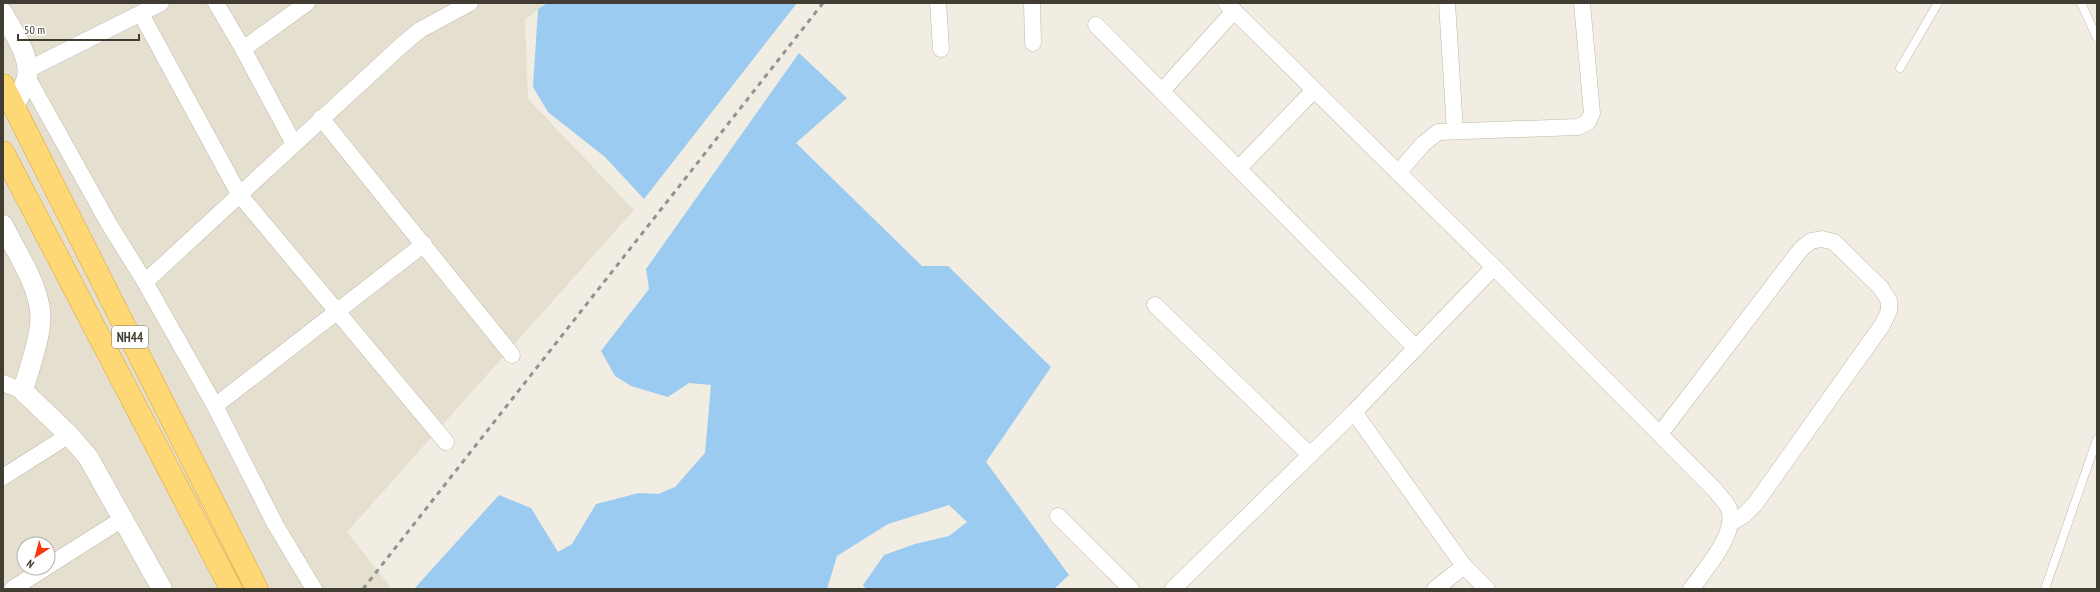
<svg xmlns="http://www.w3.org/2000/svg" width="2100" height="592" viewBox="0 0 2100 592" font-family="'PT Sans Narrow',sans-serif">
  <style>
    .residential { fill: #e5dfd0; fill-rule: evenodd }
    .water { fill: #9bcbf0 }
    .lines { fill: none; stroke-linecap: round; stroke-linejoin: round }
    .service-casing { stroke: #bfb8a7; stroke-width: 9 }
    .minor-casing { stroke: #bfb8a7; stroke-width: 17 }
    .tertiary-casing { stroke: #bfb8a7; stroke-width: 21 }
    .trunk-casing { stroke: #dfa22e; stroke-width: 23 }
    .service { stroke: #fff; stroke-width: 8 }
    .minor { stroke: #fff; stroke-width: 16 }
    .tertiary { stroke: #fff; stroke-width: 20 }
    .trunk { stroke: #ffd876; stroke-width: 22 }
    .rail { stroke: #929292; stroke-width: 3; stroke-dasharray: 5 5; stroke-linecap: butt }
    .labels { text-anchor: middle; stroke-width: 4; stroke-linejoin: round; paint-order: stroke }
    .shield { fill: #fff; stroke: #7b7770; stroke-width: 1 }
    .shield-label { font-size: 13px; font-weight: bold; fill: #423d32 }
  </style>
  <rect width="100%" height="100%" fill="#f1ede2"/>
  <path class="residential" d="M3 3H545L525 20 528 99 634 210 347 532 392 589H3ZM24 544H48V568H24Z"/>
  <g class="water">
    <polygon points="547,3 797,3 644,199 605,157 548,112 533,87 538,9"/>
    <polygon points="799,53 847,98 796,143 922,266 948,266 1051,367 986,462 1069,575 1054,589 866,589 863,585 884,555 915,544 949,536 967,522 949,505 888,524 837,556 827,589 414,589 499,495 531,508 558,552 572,544 596,504 639,493 658,494 675,487 705,453 711,385 689,383 668,397 631,386 615,376 601,351 649,289 646,269"/>
  </g>
  <g class="lines">
    <g class="service-casing">
      <g id="service">
        <polyline points="2081,3 2097,38"/>
        <polyline points="1900,68 1938,3"/>
        <polyline points="2045,589 2097,439"/>
      </g>
    </g>
    <g class="minor-casing">
      <g id="minor">
        <polyline points="216,3 243,49 294,144"/>
        <polyline points="938,3 941,49"/>
        <polyline points="1032,3 1033,43"/>
        <polyline points="1447,3 1455,131"/>
        <polyline points="141,14 239,194 446,442"/>
        <polyline points="1096,25 1416,348"/>
        <polyline points="243,49 307,3"/>
        <polyline points="27,70 161,3"/>
        <polyline points="27,77 109,224 145,282 215,406 275,524 314,589"/>
        <polyline points="1162,91 1234,11"/>
        <polyline points="321,118 512,355"/>
        <polyline points="1239,168 1314,90"/>
        <polyline points="1398,173 1423,144 1438,132 1578,127 1588,122 1592,113 1582,3"/>
        <path d="M1494 267 1716 491C1720 497 1727 503 1729 509 1738 533 1704 571 1691 589"/>
        <polyline points="145,282 403,44 420,30 470,3"/>
        <polyline points="1155,305 1310,455"/>
        <polyline points="3,383 23,391"/>
        <polyline points="215,406 424,244"/>
        <polyline points="1354,412 1464,566 1487,589"/>
        <polyline points="1660,434 1801,249 1811,241 1822,239 1834,242 1881,288 1889,301 1889,311 1883,324 1755,504 1744,515 1730,524"/>
        <polyline points="3,477 69,435"/>
        <polyline points="1058,516 1131,589"/>
        <polyline points="48,566 124,518"/>
        <polyline points="12,589 45,568"/>
        <polyline points="1173,589 1354,412 1494,267 1226,3"/>
        <polyline points="1435,589 1464,566"/>
      </g>
    </g>
    <g class="tertiary-casing">
      <g id="tertiary">
        <path d="M3 13C12 31 31 56 27 77 25 87 19 97 14 106"/>
        <path d="M3 225C16 252 36 280 40 310 43 333 29 368 23 391L69 435 88 457 162 589"/>
      </g>
    </g>
    <g class="trunk-casing">
      <g id="trunk">
        <polyline points="3,85 257,589"/>
        <polyline points="3,152 231,589"/>
      </g>
    </g>
    <use href="#service" class="service"/>
    <use href="#minor" class="minor"/>
    <use href="#tertiary" class="tertiary"/>
    <use href="#trunk" class="trunk"/>
    <polyline class="rail" points="363,589 823,3"/>
  </g>
  <g class="labels">
    <rect class="shield" x="112" y="326" width="36" height="22" rx="3"/>
    <g class="shield-label">
      <text x="130" y="342">NH44</text>
    </g>
  </g>
  <rect width="2100" height="592" fill="none" stroke="#423d32" stroke-width="8"/>
  <g transform="translate(36 556) rotate(216)"><circle r="19" fill="#ffffff" stroke="#b3b1ad"/>
  <path d="M0-3L7 15L0 10L-7 15Z" fill="#fd370d"/>
  <text y="-6" font-size="11" font-weight="bold" text-anchor="middle" fill="#423d32">N</text>
  </g>
  <path d="M18 34v6h121v-6" fill="none" stroke="#423d32" stroke-width="2"/>
  <text x="24" y="34" font-size="12" fill="#423d32" stroke="#ffffff" stroke-width="3" paint-order="stroke">50 m</text>
</svg>
